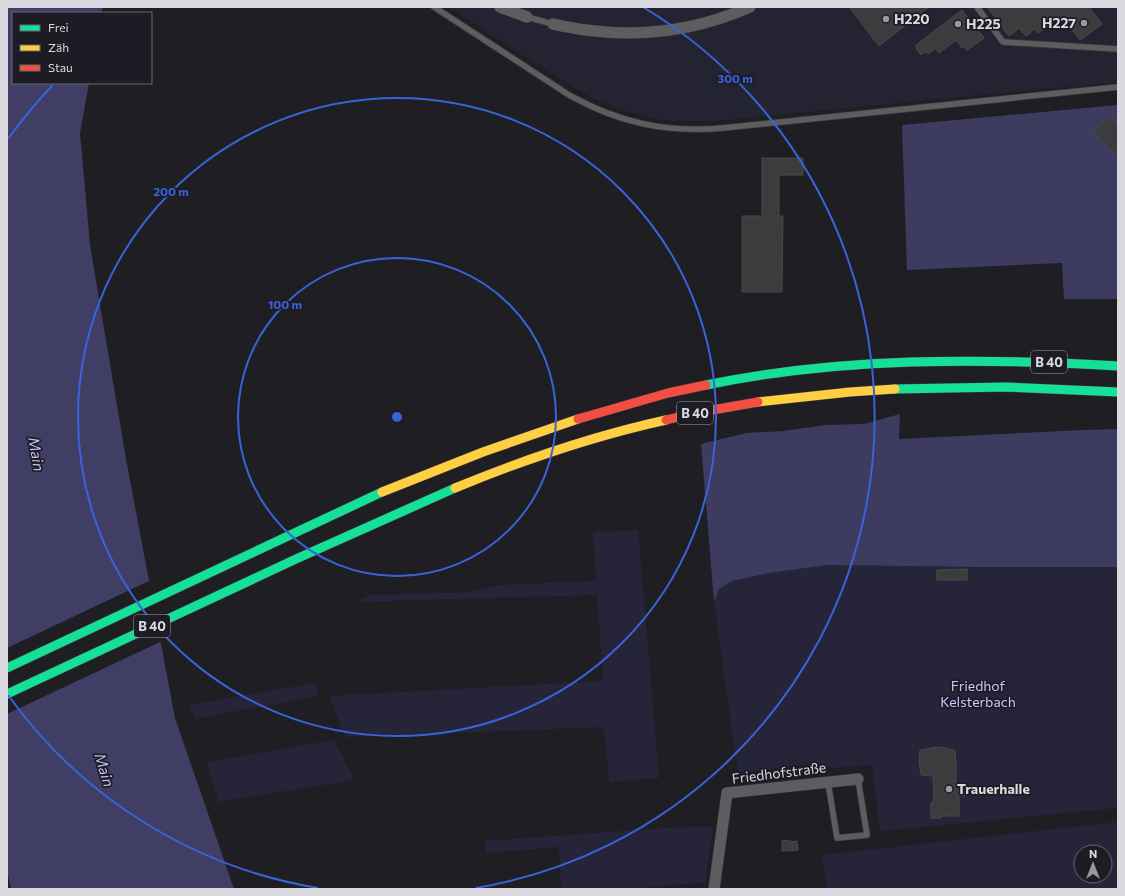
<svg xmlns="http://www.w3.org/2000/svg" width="1125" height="896" viewBox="0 0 1125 896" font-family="Commissioner,sans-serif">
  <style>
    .built { fill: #242331 }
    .green { fill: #262439; fill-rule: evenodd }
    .forest { fill: #3e3b60 }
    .water { fill: #413e65 }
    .pier { fill: #1e1e23 }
    .building { fill: #3b3c3d; stroke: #484a4b }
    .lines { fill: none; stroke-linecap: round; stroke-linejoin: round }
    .lane-casing { stroke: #3a3a3e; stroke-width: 7 }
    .street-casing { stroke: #3a3a3e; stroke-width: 12 }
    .fast-casing { stroke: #3a3a3e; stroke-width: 10 }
    .slow-casing { stroke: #3a3a3e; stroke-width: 10 }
    .jam-casing { stroke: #3a3a3e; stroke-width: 10 }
    .lane { stroke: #5d5d60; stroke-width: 5.5 }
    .street { stroke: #5d5d60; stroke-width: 11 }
    .fast { stroke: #16e098; stroke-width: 9 }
    .slow { stroke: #ffcf43; stroke-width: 9 }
    .jam { stroke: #f24e42; stroke-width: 9 }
    .ring { fill: none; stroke: #3963d9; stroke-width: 2 }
    .poi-dot { fill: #98989d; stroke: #1d1c25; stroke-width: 1.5 }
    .labels { text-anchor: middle; stroke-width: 3.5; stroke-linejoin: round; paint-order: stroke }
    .shield { fill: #1d1c25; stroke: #a1a0a7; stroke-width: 1 }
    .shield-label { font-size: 13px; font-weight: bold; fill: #d9d9df }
    .poi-label { font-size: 14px; font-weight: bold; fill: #d9d9df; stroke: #1d1c25; text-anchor: start }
    .park-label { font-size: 14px; fill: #c8c5ff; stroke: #1d1c25 }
    .street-label { font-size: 14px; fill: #d9d9df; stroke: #1d1c25 }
    .water-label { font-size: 15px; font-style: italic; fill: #c0bdf7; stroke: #1d1c25 }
    .centre { fill: #3963d9; stroke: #1d1c25; stroke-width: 2 }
    .ring-label { font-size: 12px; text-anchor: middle; font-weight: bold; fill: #3963d9; stroke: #1d1c25; stroke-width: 3.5; stroke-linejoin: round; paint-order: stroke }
  </style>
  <rect width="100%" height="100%" fill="#1e1e23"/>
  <polygon class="built" points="449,7 1118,7 1118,83 1033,90 714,121 669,121 648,117 622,110 598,101 566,83"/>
  <g class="green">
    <polygon points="638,530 659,778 609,782 604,727 345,737 329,696 603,681 597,595 354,602 369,595 471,592 498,585 596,581 593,532"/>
    <path d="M827 565 977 567H1118V808L880 831 872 765 822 769 808 764 738 773 714 602C715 598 717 591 720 588 735 573 804 568 827 565Z"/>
    <polygon points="315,683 318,696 195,719 189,705"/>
    <polygon points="334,740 354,780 219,802 207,762"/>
    <path d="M1118 822V889H827L822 855ZM1081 852H1105V876H1081Z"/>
    <polygon points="713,826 706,882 632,889 561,889 559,847 486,853 485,841 664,828"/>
  </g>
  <g class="forest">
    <polygon points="1118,105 1118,299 1064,299 1062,263 907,270 902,125"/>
    <polygon points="900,414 899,439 1083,430 1118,429 1118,567 977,567 827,565 768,573 732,581 719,589 714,602 701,444 746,433 783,431 826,425 864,424"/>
  </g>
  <polygon class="water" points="7,7 103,7 101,13 13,13 13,83 89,83 80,133 90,245 126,459 175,718 234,889 11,889 7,870"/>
  <polygon class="pier" points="151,580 162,641 7,714 7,648"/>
  <g class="building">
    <polygon points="849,7 929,7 879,46"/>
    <polygon points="987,7 1089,7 1102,24 1080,40 1061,15 1038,33 1035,29 1026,36 1019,28 1009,36"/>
    <polygon points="962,10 984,38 967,50 964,46 962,48 956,40 939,53 935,48 928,54 926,51 921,55 916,48 916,45"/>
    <polygon points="1110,116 1118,124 1118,158 1093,132"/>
    <polygon points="762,158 803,158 803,175 779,175 779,216 783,216 782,292 742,292 742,216 762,216"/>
    <polygon points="967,569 967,580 937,580 937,570"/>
    <polygon points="936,747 946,748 955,751 956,766 956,783 965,783 965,796 959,796 959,816 942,816 941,818 931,818 931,802 934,801 933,776 921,775 919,761 920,750"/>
    <polygon points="790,840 790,842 797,841 798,850 782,851 782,841"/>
  </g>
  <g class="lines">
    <g class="lane-casing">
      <g id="lane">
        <path d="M434 7 569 95C619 123 666 133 723 128L1118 87"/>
        <polyline points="977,7 1003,42 1118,49"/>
        <polyline points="527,17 553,24"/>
        <polyline points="828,782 837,838 867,835 858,779"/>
      </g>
    </g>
    <g class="street-casing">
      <g id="street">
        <polyline points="500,7 527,17"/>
        <path d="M553 24C567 27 581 30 595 31 648 37 702 28 750 7"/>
        <polyline points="714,889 727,793 858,779"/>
      </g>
    </g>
    <g class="fast-casing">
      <g id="fast">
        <path d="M706 385C841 357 981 358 1118 366"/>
        <polyline points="895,389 1006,387 1118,392"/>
        <polyline points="7,668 382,492"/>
        <polyline points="7,694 296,559 455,488"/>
      </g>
    </g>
    <g class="slow-casing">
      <g id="slow">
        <polyline points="758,402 850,392 895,389"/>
        <path d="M455 488C523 460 593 436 666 420"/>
        <polyline points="382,492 483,452 578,419"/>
      </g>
    </g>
    <g class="jam-casing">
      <g id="jam">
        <polyline points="578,419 668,393 706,385"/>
        <polyline points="666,420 695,413 758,402"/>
      </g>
    </g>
    <use href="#lane" class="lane"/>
    <use href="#street" class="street"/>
    <use href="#fast" class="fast"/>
    <use href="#slow" class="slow"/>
    <use href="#jam" class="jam"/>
  </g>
  <g class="ring">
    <circle cx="397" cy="417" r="159"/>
    <circle cx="397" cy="417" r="319"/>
    <path d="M318 888A478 478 0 0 1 8 695M8 139A478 478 0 0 1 53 85M643 7A478 478 0 0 1 476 888"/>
  </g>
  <g class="poi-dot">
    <circle cx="886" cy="19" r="4"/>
    <circle cx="1084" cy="23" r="4"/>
    <circle cx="958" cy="24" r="4"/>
    <circle cx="949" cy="789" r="4"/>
  </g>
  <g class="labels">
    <g class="shield">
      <rect x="1031" y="351" width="36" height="22" rx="3"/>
      <rect x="677" y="402" width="36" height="22" rx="3"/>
      <rect x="134" y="615" width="36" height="22" rx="3"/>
    </g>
    <g class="shield-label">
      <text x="1049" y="367">B 40</text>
      <text x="695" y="418">B 40</text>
      <text x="152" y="631">B 40</text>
    </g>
    <g class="poi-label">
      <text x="894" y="24">H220</text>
      <text x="1076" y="28" text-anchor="end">H227</text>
      <text x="966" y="29">H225</text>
      <text x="957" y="794">Trauerhalle</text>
    </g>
    <g class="park-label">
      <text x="978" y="691">Friedhof<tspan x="978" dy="16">Kelsterbach</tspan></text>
    </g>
    <g class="street-label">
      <text transform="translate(779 773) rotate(-7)" y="5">Friedhofstraße</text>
    </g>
    <g class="water-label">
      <text transform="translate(36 454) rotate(80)" y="5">Main</text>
      <text transform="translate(104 770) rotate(73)" y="5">Main</text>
    </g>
  </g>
  <circle cx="397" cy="417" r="6" class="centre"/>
  <g class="ring-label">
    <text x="735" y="83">300 m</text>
    <text x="171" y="196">200 m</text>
    <text x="285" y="309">100 m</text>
  </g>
  <rect width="1125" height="896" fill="none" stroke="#d9d9df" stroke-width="16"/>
  <rect x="12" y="12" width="140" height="72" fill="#1d1c25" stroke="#68686f"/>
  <rect x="20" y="25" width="20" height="6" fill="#16e098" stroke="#68686f"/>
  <text x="48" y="32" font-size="12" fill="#d9d9df">Frei</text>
  <rect x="20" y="45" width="20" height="6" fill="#ffcf43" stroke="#68686f"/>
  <text x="48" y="52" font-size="12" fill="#d9d9df">Zäh</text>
  <rect x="20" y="65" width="20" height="6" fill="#f24e42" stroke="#68686f"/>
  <text x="48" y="72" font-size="12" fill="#d9d9df">Stau</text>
  <g transform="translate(1093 864)"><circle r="19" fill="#1d1c25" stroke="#68686f"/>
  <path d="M0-3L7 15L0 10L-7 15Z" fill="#98989d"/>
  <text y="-6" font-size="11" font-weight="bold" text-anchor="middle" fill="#d9d9df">N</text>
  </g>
</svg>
